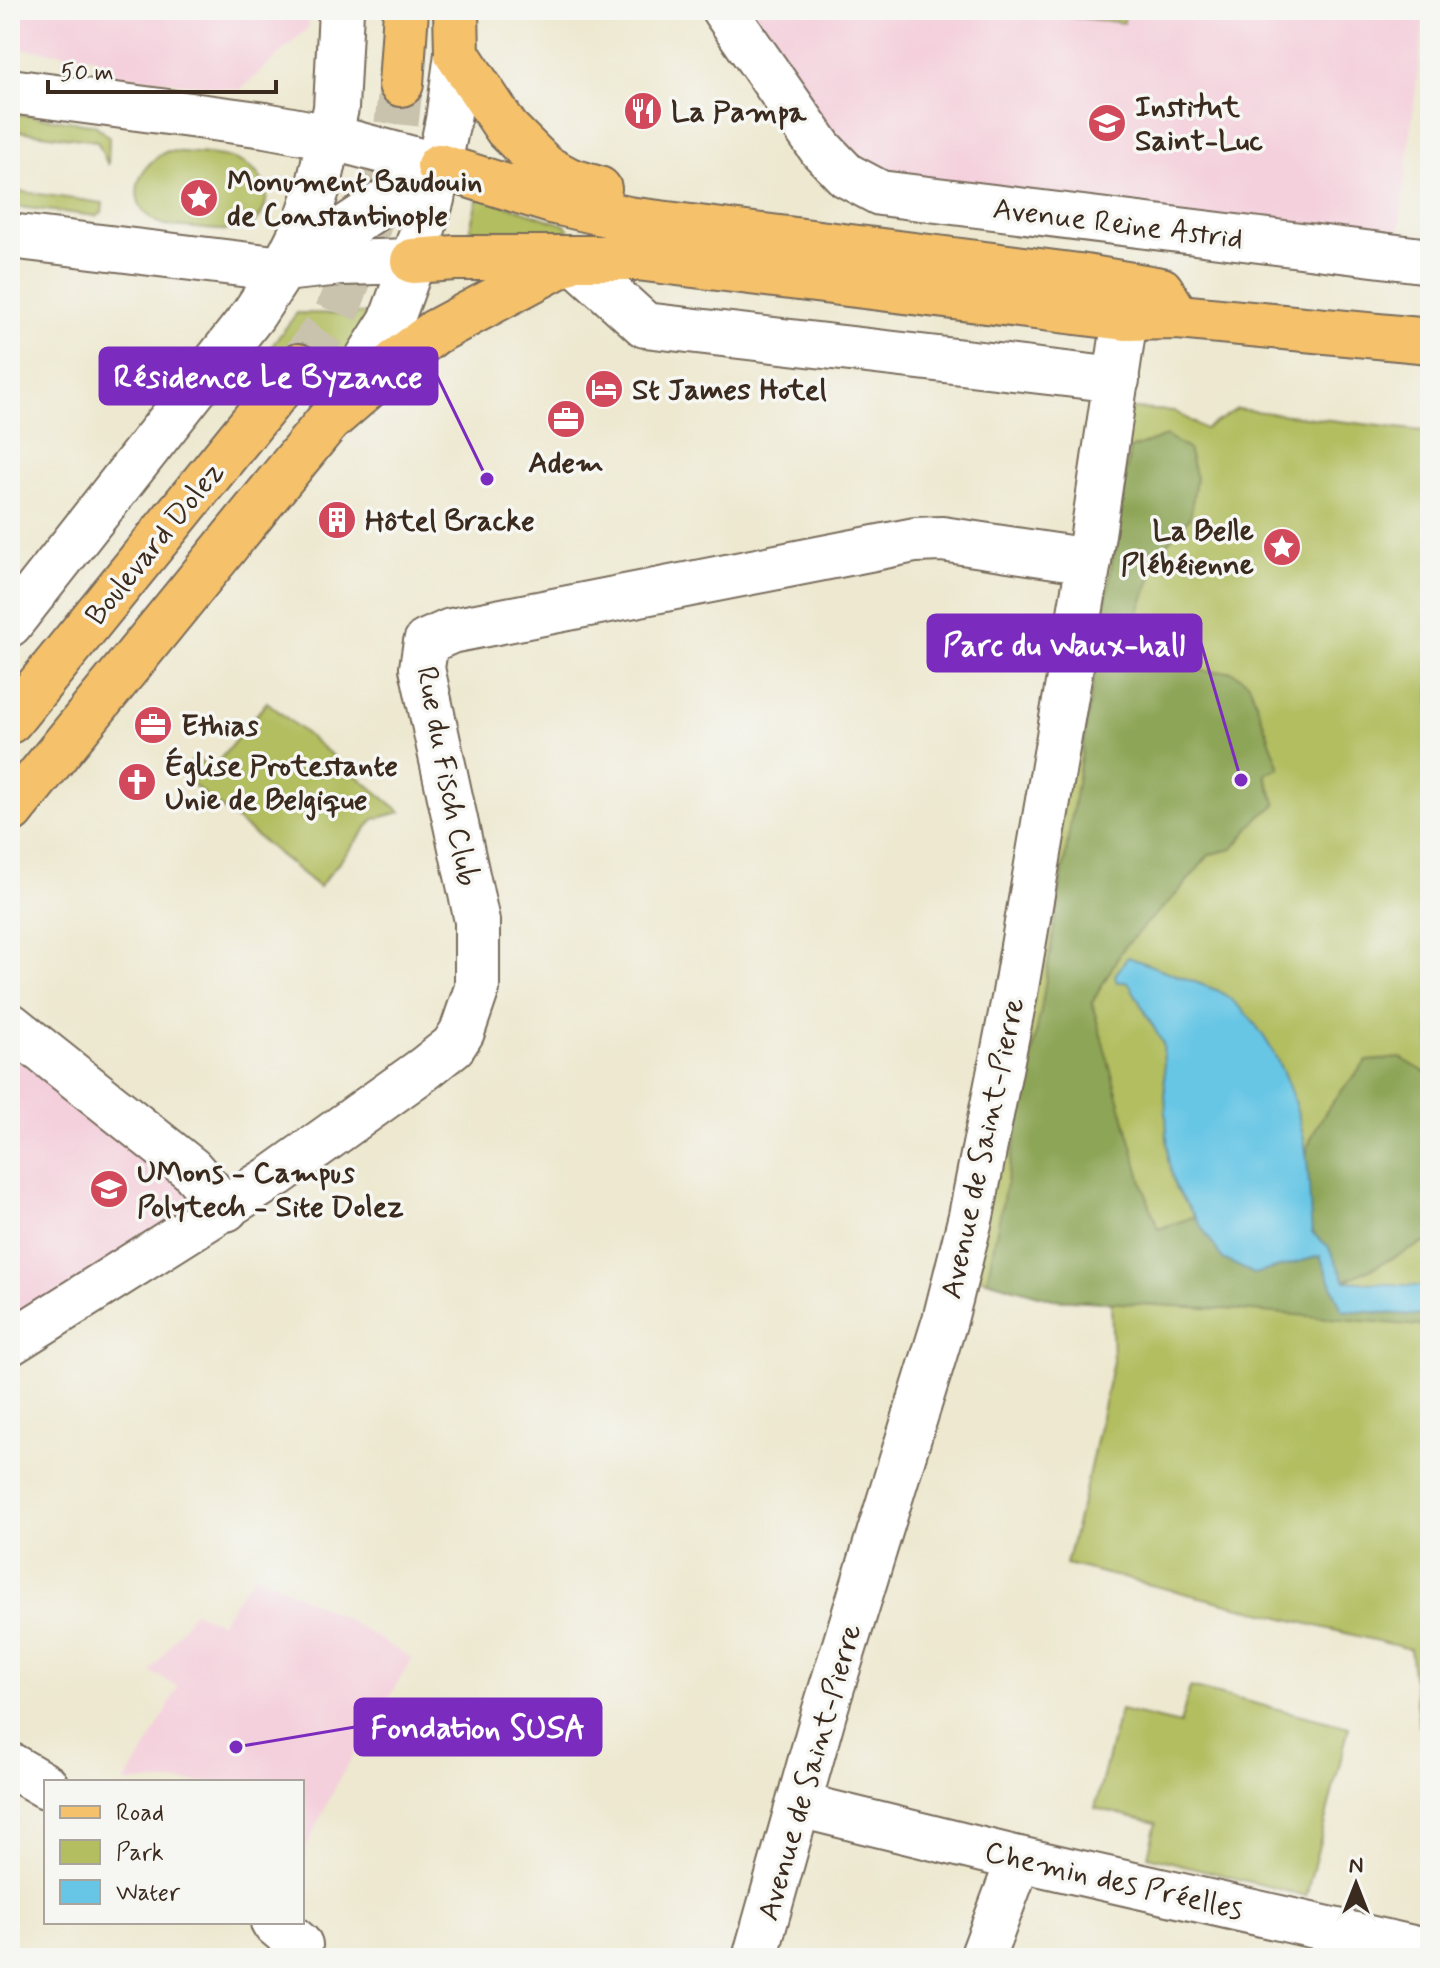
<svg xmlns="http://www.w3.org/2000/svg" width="1440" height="1968" viewBox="0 0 1440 1968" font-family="Mynerve,sans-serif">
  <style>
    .built { fill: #f4cfdc }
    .green { fill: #b2be60; stroke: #76743f; stroke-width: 2 }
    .forest { fill: #8da556; stroke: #64683a; stroke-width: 2 }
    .water { fill: #67c6e5; stroke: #517882; stroke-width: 2 }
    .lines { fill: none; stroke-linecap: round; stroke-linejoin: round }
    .highway-tunnel { stroke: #c9c2ac; stroke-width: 44; stroke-dasharray: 44 22; stroke-linecap: butt }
    .minor-casing { stroke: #796c5c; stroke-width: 48 }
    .major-casing { stroke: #796c5c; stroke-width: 48 }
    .highway-casing { stroke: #796c5c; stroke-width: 48 }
    .minor { stroke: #fff; stroke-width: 44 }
    .major { stroke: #f5c16b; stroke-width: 44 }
    .highway { stroke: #f5c16b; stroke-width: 44 }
    .labels { text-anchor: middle; stroke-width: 7; stroke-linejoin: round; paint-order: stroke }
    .poi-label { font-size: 30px; font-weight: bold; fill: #3b2a1e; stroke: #f6f6f2; text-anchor: start }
    .street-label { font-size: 30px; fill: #3b2a1e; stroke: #f6f6f2 }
    .leader { fill: none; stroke: #7b2cbf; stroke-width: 3 }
    .callout-dot { fill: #7b2cbf; stroke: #f6f6f2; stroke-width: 3 }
    .callout { fill: #7b2cbf; stroke: #7b2cbf; stroke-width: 3 }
    .callout-label { font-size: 32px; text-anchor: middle; font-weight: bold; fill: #fff }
  </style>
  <rect width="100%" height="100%" fill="#f6f6f2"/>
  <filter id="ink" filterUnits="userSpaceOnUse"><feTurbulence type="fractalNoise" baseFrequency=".0125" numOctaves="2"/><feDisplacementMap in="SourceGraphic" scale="16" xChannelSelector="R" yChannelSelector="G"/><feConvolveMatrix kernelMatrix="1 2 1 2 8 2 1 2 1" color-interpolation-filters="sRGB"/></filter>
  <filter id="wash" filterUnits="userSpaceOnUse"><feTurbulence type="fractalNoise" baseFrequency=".006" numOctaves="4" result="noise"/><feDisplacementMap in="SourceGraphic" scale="32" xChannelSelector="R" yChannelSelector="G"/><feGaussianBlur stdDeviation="1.8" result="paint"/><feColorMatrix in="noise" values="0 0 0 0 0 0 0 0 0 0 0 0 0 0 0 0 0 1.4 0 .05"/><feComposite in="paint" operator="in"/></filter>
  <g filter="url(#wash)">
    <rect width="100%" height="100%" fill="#ede8cf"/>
    <g class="built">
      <polygon points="10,10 307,10 309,27 240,90 96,72 97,58 10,47"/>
      <polygon points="724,10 1425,10 1396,257 880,193"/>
      <polygon points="10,1025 226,1209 10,1344"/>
      <polygon points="255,1573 344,1618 412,1659 338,1781 302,1857 302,1782 125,1782 147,1747 178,1687 151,1672 194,1611 220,1623"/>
    </g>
    <g class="green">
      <polygon points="1014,10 1125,10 1124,23"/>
      <polygon points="10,113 95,125 109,137 108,165 97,141 10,130"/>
      <path d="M168 151C204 155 253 149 267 191 266 238 227 231 194 228 181 227 162 227 152 219 123 198 141 162 168 151Z"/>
      <polygon points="10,190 103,203 102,213 96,216 10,206"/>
      <polygon points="478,196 565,225 569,230 562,236 466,245"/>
      <polygon points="297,313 375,314 369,330 324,385 271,347"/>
      <polygon points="1113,408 1174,411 1205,429 1237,409 1430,432 1430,1729 1419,1726 1410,1649 1066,1564 1085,1491 1113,1361 1111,1302 1053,1299 958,1272"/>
      <polygon points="267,702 401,812 374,819 319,887 181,775 195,757 212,769"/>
      <polygon points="1190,1687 1349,1727 1306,1896 1148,1856 1156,1823 1095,1808 1120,1710 1180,1724"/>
    </g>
    <g class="forest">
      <path d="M1166 436 1188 449 1196 478 1190 517 1162 549 1140 609V642L1177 638C1183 672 1200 674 1231 671L1249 683 1280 768 1265 774 1276 805 1258 818 1233 849 1210 854 1174 897 1145 925 1122 950 1092 1003 1142 1182 1158 1229 1196 1216 1223 1259 1254 1274 1320 1256 1342 1310 1430 1316V1327L1240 1310 1053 1299 987 1280 1042 1004 1130 449Z"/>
      <path d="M1401 1058 1430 1075V1240L1345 1281 1328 1247 1312 1233C1310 1212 1304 1176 1306 1156 1311 1123 1346 1085 1367 1061Z"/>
    </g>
    <path class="water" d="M1128 957 1219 991C1267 1021 1293 1086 1304 1139 1310 1169 1309 1202 1312 1233L1328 1246 1345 1281 1430 1287V1316L1342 1310 1320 1256 1254 1274 1223 1259 1175 1187 1168 1160 1163 1044 1130 985 1125 982H1117L1115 975Z"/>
  </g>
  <g filter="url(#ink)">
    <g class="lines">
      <polyline class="highway-tunnel" points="298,366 336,314 366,237 396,128 401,84"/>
      <g class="minor-casing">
        <g id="minor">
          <polyline points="724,10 821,149 846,175 880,193 1430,261"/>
          <polyline points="10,91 265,125 330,137 439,166"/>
          <polyline points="10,236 283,269 341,263 413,261"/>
          <polyline points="572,259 645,325 1117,380"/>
          <polyline points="288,266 439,166"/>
          <polyline points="336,408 391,321 413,261 432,199 448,120 457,54"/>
          <polyline points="10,624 253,315 283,269 306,223 319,184 336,108 341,10"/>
          <polyline points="10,1025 191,1169 226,1209"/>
          <polyline points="10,1343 276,1175 424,1069 453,1046 462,1032 477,988 477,921 422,668 426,642 451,631 915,540 942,539 1089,561"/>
          <polyline points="10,1765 46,1786"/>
          <polyline points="799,1805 1019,1859 1430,1952"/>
          <polyline points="273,1922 300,1945 297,1958"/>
          <polyline points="755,1958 824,1713 945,1320 971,1216 1014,999 1089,561 1125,318"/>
          <polyline points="982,1958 1019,1859"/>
        </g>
      </g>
      <g class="major-casing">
        <g id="major">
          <polyline points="456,10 457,54 507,129 545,167 569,180 599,189"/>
          <polyline points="439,166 555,202 628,219 1079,276 1161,290 1178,317"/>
          <polyline points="413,261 455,258 637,258 1125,318 1178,317 1430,341"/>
          <polyline points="12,809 328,421 403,356 435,332 564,263"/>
        </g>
      </g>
      <g class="highway-casing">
        <g id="highway">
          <polyline points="401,84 406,10"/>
          <polyline points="10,721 298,366"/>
          <polyline points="10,811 12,809"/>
        </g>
      </g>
      <use href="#minor" class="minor"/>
      <use href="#major" class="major"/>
      <use href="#highway" class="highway"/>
    </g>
  </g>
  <defs>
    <g id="restaurant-disc" transform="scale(2)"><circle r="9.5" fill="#d1495b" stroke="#f6f6f2"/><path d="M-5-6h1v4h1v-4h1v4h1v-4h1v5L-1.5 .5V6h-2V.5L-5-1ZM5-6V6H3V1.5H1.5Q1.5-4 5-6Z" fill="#fff"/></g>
    <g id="school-disc" transform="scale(2)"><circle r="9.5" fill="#d1495b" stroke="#f6f6f2"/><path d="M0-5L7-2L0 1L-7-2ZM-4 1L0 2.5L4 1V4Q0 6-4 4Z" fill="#fff"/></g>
    <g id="sight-disc" transform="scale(2)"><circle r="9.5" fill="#d1495b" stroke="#f6f6f2"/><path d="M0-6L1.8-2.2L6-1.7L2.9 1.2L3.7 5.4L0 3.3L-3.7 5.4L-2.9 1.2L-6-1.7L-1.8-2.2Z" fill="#fff"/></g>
    <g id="hotel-disc" transform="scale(2)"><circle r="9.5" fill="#d1495b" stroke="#f6f6f2"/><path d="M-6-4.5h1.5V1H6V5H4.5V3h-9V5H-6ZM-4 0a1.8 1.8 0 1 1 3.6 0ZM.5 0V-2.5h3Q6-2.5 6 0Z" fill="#fff"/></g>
    <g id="office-disc" transform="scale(2)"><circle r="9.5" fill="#d1495b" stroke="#f6f6f2"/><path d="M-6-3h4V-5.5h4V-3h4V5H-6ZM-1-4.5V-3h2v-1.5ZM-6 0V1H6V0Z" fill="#fff"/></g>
    <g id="building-disc" transform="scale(2)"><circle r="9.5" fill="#d1495b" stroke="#f6f6f2"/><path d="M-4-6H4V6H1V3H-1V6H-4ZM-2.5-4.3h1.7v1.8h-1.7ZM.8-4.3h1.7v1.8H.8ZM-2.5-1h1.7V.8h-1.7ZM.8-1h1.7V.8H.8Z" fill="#fff"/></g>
    <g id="church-disc" transform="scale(2)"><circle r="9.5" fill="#d1495b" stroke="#f6f6f2"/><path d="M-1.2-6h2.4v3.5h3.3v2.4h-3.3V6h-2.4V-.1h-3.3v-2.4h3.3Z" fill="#fff"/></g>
    <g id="university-disc" transform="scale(2)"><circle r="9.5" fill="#d1495b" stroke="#f6f6f2"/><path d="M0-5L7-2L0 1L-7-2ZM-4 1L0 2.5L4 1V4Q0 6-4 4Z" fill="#fff"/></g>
  </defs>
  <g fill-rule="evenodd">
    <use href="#restaurant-disc" x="643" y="111"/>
    <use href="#school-disc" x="1107" y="123"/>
    <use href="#sight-disc" x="199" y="198"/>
    <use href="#hotel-disc" x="604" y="389"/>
    <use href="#office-disc" x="566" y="419"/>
    <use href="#building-disc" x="337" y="520"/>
    <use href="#sight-disc" x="1282" y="547"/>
    <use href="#office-disc" x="153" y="725"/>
    <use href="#church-disc" x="137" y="782"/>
    <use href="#university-disc" x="109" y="1189"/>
  </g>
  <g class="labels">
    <g class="poi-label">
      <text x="1135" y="116">Institut<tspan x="1135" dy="34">Saint-Luc</tspan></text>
      <text x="671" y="121">La Pampa</text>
      <text x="227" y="191">Monument Baudouin<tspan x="227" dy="34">de Constantinople</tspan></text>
      <text x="632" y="399">St James Hotel</text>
      <text x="566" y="472" text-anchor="middle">Adem</text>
      <text x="365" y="530">Hôtel Bracke</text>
      <text x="1254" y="540" text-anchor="end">La Belle<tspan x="1254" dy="34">Plébéienne</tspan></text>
      <text x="181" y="735">Ethias</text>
      <text x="165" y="775">Église Protestante<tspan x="165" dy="34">Unie de Belgique</tspan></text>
      <text x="137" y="1182">UMons - Campus<tspan x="137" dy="34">Polytech - Site Dolez</tspan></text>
    </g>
    <g class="street-label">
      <text transform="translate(1118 223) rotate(7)" y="10">Avenue Reine Astrid</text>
      <text transform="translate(154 543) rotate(-51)" y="10">Boulevard Dolez</text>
      <text transform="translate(448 776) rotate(79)" y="10">Rue du Fisch Club</text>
      <text transform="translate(982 1148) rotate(-78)" y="10">Avenue de Saint-Pierre</text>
      <text transform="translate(809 1772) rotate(-74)" y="10">Avenue de Saint-Pierre</text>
      <text transform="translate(1114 1880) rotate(13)" y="10">Chemin des Préelles</text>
    </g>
  </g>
  <path class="leader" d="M487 479L437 376M1241 780L1201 643M236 1747L355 1727"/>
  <g class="callout-dot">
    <circle cx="487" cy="479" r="8"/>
    <circle cx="1241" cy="780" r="8"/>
    <circle cx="236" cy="1747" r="8"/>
  </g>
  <g class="callout">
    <rect x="100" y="348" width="337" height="56" rx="8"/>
    <rect x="928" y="615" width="273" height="56" rx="8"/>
    <rect x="355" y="1699" width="246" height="56" rx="8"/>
  </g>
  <g class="callout-label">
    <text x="268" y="387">Résidence Le Byzance</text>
    <text x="1064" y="655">Parc du Waux-hall</text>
    <text x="478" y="1738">Fondation SUSA</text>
  </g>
  <rect width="1440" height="1968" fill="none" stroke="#f6f6f2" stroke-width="40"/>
  <rect x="44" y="1780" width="260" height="144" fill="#f6f6f2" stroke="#aba49d" stroke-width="2"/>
  <rect x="60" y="1806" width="40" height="12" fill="#f5c16b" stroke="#aba49d" stroke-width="2"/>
  <text x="116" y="1820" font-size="24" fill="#3b2a1e">Road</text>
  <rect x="60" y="1840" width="40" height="24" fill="#b2be60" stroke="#aba49d" stroke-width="2"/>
  <text x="116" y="1860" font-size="24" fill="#3b2a1e">Park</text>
  <rect x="60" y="1880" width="40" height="24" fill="#67c6e5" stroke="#aba49d" stroke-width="2"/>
  <text x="116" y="1900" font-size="24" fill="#3b2a1e">Water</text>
  <g transform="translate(1356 1884)" stroke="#f6f6f2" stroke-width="6" paint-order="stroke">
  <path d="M0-6L14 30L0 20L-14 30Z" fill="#3b2a1e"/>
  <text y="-12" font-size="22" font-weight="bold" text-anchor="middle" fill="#3b2a1e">N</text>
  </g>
  <path d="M48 80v12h228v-12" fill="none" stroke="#3b2a1e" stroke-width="4"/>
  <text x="60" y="80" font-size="24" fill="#3b2a1e" stroke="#f6f6f2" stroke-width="6" paint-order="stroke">50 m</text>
</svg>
